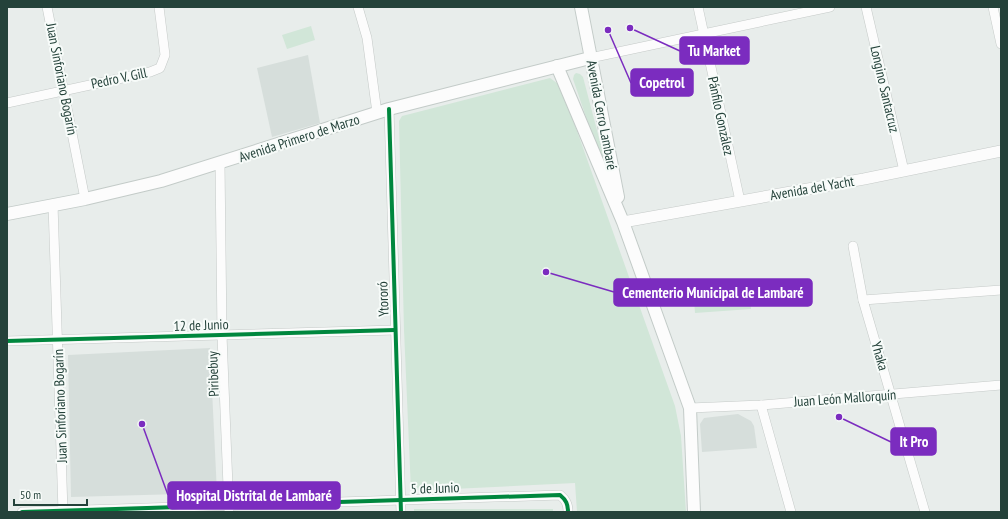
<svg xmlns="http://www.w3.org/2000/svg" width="1008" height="519" viewBox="0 0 1008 519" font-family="'PT Sans Narrow',sans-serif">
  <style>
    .built { fill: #d6dedb }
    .green { fill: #d1e6d8 }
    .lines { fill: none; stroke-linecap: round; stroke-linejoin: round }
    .minor-casing { stroke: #c5cac8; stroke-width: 10 }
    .tertiary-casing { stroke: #c5cac8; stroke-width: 12 }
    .secondary-casing { stroke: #c3cbc8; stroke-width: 14 }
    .minor { stroke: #fcfcfc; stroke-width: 9 }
    .tertiary { stroke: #fcfcfc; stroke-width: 11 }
    .secondary { stroke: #fcfcfc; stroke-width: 12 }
    .cycleway-casing { stroke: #f7fbf9; stroke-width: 6 }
    .cycleway { stroke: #00873e; stroke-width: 4 }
    .labels { text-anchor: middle; stroke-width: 4; stroke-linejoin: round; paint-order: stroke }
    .street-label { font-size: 14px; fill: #24423a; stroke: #f7fbf9 }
    .leader { fill: none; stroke: #7b2cbf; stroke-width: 1.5 }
    .callout-dot { fill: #7b2cbf; stroke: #f7fbf9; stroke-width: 1.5 }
    .callout { fill: #7b2cbf; stroke: #7b2cbf; stroke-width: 1.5 }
    .callout-label { font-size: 15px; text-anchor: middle; font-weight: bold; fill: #fff }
  </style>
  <rect width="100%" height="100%" fill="#e8edeb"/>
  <g class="built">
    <polygon points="308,55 320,123 272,137 257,68"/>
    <polygon points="210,348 217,493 71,497 68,355"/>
    <polygon points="738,414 751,421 754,426 757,448 702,452 700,424 704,418"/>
  </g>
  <g class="green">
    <polygon points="311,26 315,40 287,49 282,35"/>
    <polygon points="576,73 580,74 583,77 604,157 601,160 600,158 573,79 574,75"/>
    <polygon points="550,78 561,86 675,406 681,436 686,512 577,512 575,483 411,491 404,330 399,121 402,116 410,114"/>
    <polygon points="749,281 751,309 695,313 693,285"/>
    <rect x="414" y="509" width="139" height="3"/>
  </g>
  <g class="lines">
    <g class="minor-casing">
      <g id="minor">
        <polyline points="47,7 85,199"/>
        <polyline points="358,7 367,38 377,113"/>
        <polyline points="698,7 740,201"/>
        <polyline points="866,7 904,171"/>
        <polyline points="993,7 1001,44"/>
        <polyline points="590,58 830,7"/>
        <polyline points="7,103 150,72 160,68 165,55 159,7"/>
        <polyline points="389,109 401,512"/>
        <polyline points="220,163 222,335 229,512"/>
        <polyline points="53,204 63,512"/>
        <polyline points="853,246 863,300 925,512"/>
        <polyline points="863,300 1001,290"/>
        <polyline points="7,341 395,330"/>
        <polyline points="761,405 791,512"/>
        <polyline points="690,408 761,405 1001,385"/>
        <path d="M22 512 560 495C566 500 568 504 568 512"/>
      </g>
    </g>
    <g class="tertiary-casing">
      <polyline id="tertiary" points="623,222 864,179 1001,151"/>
    </g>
    <g class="secondary-casing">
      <g id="secondary">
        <polyline points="581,7 618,197"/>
        <polyline points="557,66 623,222 690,408 694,512"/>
        <polyline points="7,214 85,199 161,181 389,109 590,58"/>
      </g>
    </g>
    <use href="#minor" class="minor"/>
    <use href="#tertiary" class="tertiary"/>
    <use href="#secondary" class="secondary"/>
    <g class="cycleway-casing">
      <g id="cycleway">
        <polyline points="389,109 401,512"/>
        <polyline points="7,341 395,330"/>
        <path d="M22 512 560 495C566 500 568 504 568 512"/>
      </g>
    </g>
    <use href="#cycleway" class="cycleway"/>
  </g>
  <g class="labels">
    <g class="street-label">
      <text transform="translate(119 78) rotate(-12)" y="5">Pedro V. Gill</text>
      <text transform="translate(62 79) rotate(79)" y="5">Juan Sinforiano Bogarín</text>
      <text transform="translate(885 89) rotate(77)" y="5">Longino Santacruz</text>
      <text transform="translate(602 115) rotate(79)" y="5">Avenida Cerro Lambaré</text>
      <text transform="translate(721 116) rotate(78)" y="5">Pánfilo González</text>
      <text transform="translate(299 138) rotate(-18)" y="5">Avenida Primero de Marzo</text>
      <text transform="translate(812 188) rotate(-10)" y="5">Avenida del Yacht</text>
      <text transform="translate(383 299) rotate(-92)" y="5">Ytororó</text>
      <text transform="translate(201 325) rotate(-2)" y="5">12 de Junio</text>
      <text transform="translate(880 356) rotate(74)" y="5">Yhaka</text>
      <text transform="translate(213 374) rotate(-92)" y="5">Piribebuy</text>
      <text transform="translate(845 398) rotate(-4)" y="5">Juan León Mallorquín</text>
      <text transform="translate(60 406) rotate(-92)" y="5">Juan Sinforiano Bogarín</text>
      <text transform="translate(435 488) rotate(-2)" y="5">5 de Junio</text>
    </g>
  </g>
  <path class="leader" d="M630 28L680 51M608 30L631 83M546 272L614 292M839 417L891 442M142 424L168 495"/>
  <g class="callout-dot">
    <circle cx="630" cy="28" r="4"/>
    <circle cx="608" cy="30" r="4"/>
    <circle cx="546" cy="272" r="4"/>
    <circle cx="839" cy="417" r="4"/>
    <circle cx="142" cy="424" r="4"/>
  </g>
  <g class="callout">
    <rect x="680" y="37" width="69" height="27" rx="4"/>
    <rect x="631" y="69" width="62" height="27" rx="4"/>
    <rect x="614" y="279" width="198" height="27" rx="4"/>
    <rect x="891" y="428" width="45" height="27" rx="4"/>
    <rect x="168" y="482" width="172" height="27" rx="4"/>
  </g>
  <g class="callout-label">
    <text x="714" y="56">Tu Market</text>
    <text x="662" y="88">Copetrol</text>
    <text x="713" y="298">Cementerio Municipal de Lambaré</text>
    <text x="914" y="447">It Pro</text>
    <text x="254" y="501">Hospital Distrital de Lambaré</text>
  </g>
  <rect width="1008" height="519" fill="none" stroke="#24423a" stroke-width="16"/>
  <path d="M14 499v6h73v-6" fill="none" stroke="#24423a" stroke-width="2"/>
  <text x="20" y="499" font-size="12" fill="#24423a" stroke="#f7fbf9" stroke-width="3" paint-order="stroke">50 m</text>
</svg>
